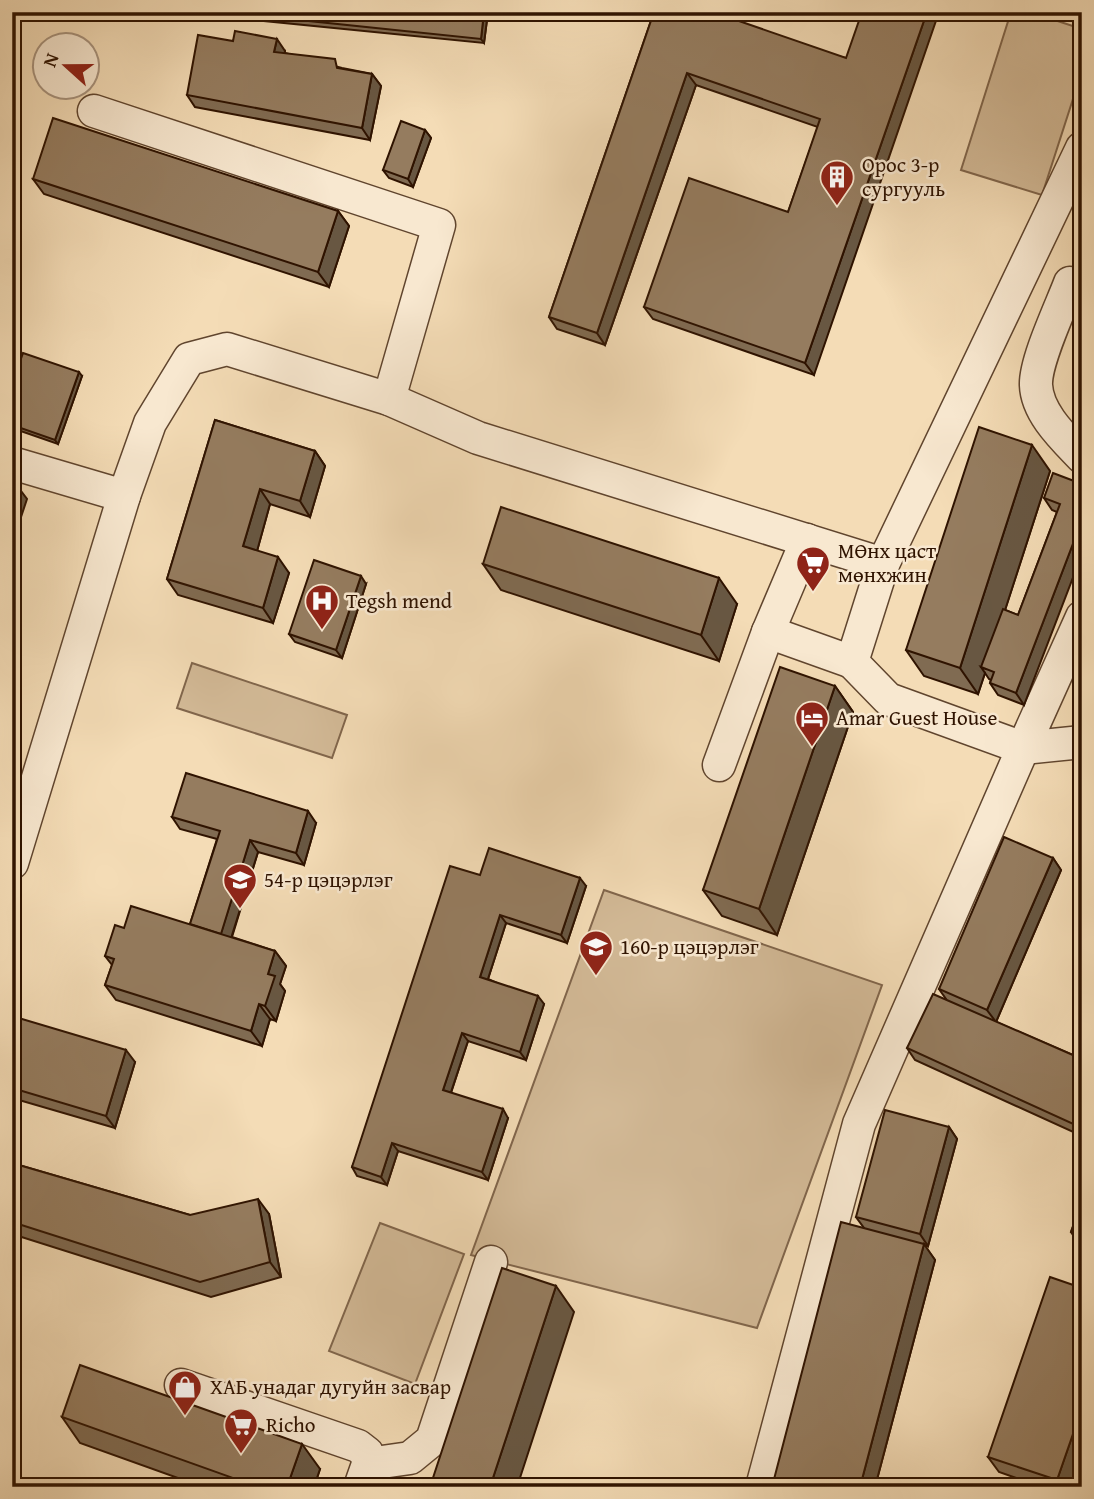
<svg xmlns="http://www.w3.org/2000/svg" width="1094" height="1499" viewBox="0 0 1094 1499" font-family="'Gentium Book Plus',serif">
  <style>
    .green { fill: #d3ba97; stroke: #81664c; stroke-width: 2 }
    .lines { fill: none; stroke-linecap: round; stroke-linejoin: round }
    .minor-casing { stroke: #60452e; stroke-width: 35 }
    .minor { stroke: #f8e8d0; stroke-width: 32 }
    .wall { fill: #806b52; stroke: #2f1300; stroke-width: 2 }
    .shaded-wall { fill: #685742; stroke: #2f1300; stroke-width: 2 }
    .building { fill: #957c5f; stroke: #2f1300; stroke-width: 2 }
    .labels { text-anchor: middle; stroke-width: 5; stroke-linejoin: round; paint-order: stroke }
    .poi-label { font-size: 21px; fill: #2f1300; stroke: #f8e8d0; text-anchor: start }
  </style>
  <rect width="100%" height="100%" fill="#f4dcb6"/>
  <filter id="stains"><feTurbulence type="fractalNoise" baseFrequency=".00286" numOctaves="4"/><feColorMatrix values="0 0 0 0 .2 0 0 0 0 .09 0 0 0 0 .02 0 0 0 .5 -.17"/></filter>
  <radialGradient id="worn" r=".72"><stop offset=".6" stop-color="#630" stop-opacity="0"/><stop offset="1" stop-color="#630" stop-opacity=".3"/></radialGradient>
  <g class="green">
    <polygon points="1011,12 1030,12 1082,29 1082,71 1042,195 961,170"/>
    <polygon points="192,663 347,715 332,758 177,708"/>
    <polygon points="604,890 882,985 757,1328 471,1255"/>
    <polygon points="380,1223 464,1254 415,1384 329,1351"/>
  </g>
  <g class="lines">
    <g class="minor-casing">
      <g id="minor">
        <polyline points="94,111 439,225 389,399"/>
        <path d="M1070 283C1061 307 1035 361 1036 385 1037 413 1064 438 1082 457"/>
        <polyline points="12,463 124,496"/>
        <polyline points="1082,617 1023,748 1082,742"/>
        <polyline points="768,632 852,662"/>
        <polyline points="719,765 768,632 807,540"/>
        <polyline points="12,863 124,496 150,423 189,359 227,349 389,399 478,438 883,564 1082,148"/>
        <polyline points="181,1385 358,1446 367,1453 368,1464 360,1487"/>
        <polyline points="368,1464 410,1458 432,1440 491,1262"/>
        <polyline points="762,1487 859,1124 1023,748 888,699 852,662 883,564"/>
      </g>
    </g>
    <use href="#minor" class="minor"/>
  </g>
  <g class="wall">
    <polygon points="488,12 484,43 264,21 261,16"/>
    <polygon points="654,12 846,58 814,375 653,319 644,307 788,212 818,127 696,85 605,345 557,329 549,317"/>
    <polygon points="285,51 285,53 342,68 372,74 381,86 370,140 195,107 187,95"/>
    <polygon points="425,130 431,138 413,187 389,178 383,170"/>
    <polygon points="33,179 338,211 349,226 329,287 44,194"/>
    <polygon points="82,376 58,444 12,428 12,384"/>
    <polygon points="215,420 315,451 325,466 310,517 270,504 257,551 289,573 273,623 178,595 167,579"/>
    <polygon points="1050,471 1005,610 1018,615 1057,512 1052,510 1044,498 1082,484 1024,705 998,695 990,683 991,680 989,679 985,673 978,694 924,676 906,650"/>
    <polygon points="483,564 737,604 719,661 501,590"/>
    <polygon points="366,584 342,658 295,642 289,634"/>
    <polygon points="835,686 853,712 777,935 722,916 703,890"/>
    <polygon points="172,817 316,823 304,865 258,852 232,937 275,951 286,966 280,984 285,991 276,1021 270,1019 262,1046 116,1000 105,985 112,965 105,956 124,928 190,924 217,839 180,829"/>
    <polygon points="1053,858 1061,870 996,1022 1082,1059 1082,1136 915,1060 907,1048 946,999 939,989"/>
    <polygon points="480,875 586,886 567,943 506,923 488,979 544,1004 526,1060 468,1041 451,1093 508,1118 488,1180 398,1151 387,1185 357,1176 352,1167"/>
    <polygon points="12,1016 135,1062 115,1128 12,1098"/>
    <polygon points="949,1127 957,1139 928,1246 924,1245 935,1260 875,1487 772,1487 864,1228 856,1217"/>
    <polygon points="12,1163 190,1215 269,1214 281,1277 211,1297 12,1234"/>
    <polygon points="1082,1201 1082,1248 1071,1232"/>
    <polygon points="62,1417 320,1469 314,1487 203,1487 80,1443"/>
    <polygon points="1082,1455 1071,1487 1042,1487 999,1472 988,1457"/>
  </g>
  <g class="shaded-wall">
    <polygon points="484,12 488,12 484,43 481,39"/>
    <polygon points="927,12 939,12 814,375 805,363"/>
    <polygon points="277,39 285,51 282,64 274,52"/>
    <polygon points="687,73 696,85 605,345 597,333"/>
    <polygon points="372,74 381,86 370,140 362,128"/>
    <polygon points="425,130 431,138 413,187 408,179"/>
    <polygon points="338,211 349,226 329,287 318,272"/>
    <polygon points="79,372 82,376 58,444 55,440"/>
    <polygon points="1032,445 1050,471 986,669 981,667 985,673 978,694 960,668"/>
    <polygon points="315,451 325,466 310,517 300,501"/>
    <polygon points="12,479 27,499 12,544"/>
    <polygon points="260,489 270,504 254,562 243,546"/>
    <polygon points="1082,520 1082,554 1024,705 1016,693"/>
    <polygon points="278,557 289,573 273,623 263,608"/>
    <polygon points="361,576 366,584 342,658 336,650"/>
    <polygon points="719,578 737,604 719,661 701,635"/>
    <polygon points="835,686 853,712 777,935 759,909"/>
    <polygon points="308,811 316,823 304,865 296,853"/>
    <polygon points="250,840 258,852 228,948 220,936"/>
    <polygon points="1053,858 1061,870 996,1022 987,1010"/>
    <polygon points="580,878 586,886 567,943 561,935"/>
    <polygon points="500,915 506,923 486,985 480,977"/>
    <polygon points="275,951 286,966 280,984 285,991 276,1021 265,1006 268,974"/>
    <polygon points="538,996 544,1004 526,1060 520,1052"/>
    <polygon points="259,1004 270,1019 262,1046 251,1031"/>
    <polygon points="462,1033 468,1041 449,1098 443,1090"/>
    <polygon points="126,1050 135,1062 115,1128 106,1116"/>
    <polygon points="503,1109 508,1118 488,1180 482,1172"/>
    <polygon points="949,1127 957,1139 928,1246 920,1234"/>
    <polygon points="392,1143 398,1151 387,1185 381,1177"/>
    <polygon points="258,1199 269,1214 281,1277 270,1262"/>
    <polygon points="924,1244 935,1260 875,1487 860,1487"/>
    <polygon points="556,1286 574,1312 517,1487 490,1487"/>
    <polygon points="1082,1408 1082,1455 1071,1487 1061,1487 1057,1480"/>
    <polygon points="302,1444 320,1469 314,1487 287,1487"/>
  </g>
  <g class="building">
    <polygon points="261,12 484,12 481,39 261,16"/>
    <polygon points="654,12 713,12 846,58 862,12 927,12 805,363 644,307 689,178 788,212 820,119 687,73 597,333 549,317"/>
    <polygon points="235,31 277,39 274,52 335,59 337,68 372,74 362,128 187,95 198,35 233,41"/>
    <polygon points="53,118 338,211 318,272 33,179"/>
    <polygon points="401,121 425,130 408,179 383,170"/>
    <polygon points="23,353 79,372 55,440 12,425 12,384"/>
    <polygon points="215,420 315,451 300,501 260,489 243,546 278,557 263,608 167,579"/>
    <polygon points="979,427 1032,445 960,668 906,650"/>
    <polygon points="1053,473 1082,484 1082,520 1016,693 990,683 994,672 981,667 1003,609 1018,615 1060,504 1044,498"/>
    <polygon points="501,507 719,578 701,635 483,564"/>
    <polygon points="314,560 361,576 336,650 289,634"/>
    <polygon points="780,667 835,686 759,909 703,890"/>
    <polygon points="186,773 308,811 296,853 250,840 221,934 190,924 220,831 172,817"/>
    <polygon points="1004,837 1053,858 987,1010 939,989"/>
    <polygon points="489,848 580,878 561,935 500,915 480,977 538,996 520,1052 462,1033 443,1090 503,1109 482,1172 392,1143 381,1177 352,1167 450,866 480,875"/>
    <polygon points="131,906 275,951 268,974 275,976 265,1006 259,1004 251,1031 105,985 114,959 105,956 115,925 124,928"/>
    <polygon points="933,994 1082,1059 1082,1128 907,1048"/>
    <polygon points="12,1016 126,1050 106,1116 12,1088"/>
    <polygon points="885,1110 949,1127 920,1234 856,1217"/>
    <polygon points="12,1163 190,1215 258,1199 270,1262 200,1282 12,1222"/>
    <polygon points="1082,1201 1082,1236 1071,1232"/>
    <polygon points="841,1222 924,1244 860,1487 772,1487"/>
    <polygon points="502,1268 556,1286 490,1487 430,1487"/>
    <polygon points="1050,1277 1082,1288 1082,1408 1057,1480 988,1457"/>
    <polygon points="80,1365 302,1444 287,1487 258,1487 62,1417"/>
    <polygon points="897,1483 907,1487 896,1487"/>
  </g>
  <defs>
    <g id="building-pin" transform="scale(1.75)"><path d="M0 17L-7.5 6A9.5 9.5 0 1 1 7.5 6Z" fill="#8f2418" stroke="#f8e8d0"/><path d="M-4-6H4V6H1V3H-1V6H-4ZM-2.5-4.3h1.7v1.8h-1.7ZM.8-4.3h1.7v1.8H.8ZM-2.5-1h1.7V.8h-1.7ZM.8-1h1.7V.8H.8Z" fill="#fff"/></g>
    <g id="supermarket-pin" transform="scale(1.75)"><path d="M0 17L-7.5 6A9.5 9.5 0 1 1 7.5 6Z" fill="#8f2418" stroke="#f8e8d0"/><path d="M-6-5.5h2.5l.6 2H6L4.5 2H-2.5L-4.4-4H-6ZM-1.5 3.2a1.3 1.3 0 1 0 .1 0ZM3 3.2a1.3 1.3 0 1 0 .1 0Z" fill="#fff"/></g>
    <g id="hospital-pin" transform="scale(1.75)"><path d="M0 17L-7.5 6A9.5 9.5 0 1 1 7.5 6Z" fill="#8f2418" stroke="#f8e8d0"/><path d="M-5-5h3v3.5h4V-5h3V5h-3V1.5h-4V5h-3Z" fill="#fff"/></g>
    <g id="hotel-pin" transform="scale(1.75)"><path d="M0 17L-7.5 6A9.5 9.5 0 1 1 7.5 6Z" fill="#8f2418" stroke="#f8e8d0"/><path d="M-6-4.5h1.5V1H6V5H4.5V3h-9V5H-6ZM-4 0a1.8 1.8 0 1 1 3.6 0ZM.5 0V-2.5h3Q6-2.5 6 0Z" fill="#fff"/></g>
    <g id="school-pin" transform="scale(1.75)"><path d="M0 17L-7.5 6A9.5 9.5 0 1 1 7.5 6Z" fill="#8f2418" stroke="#f8e8d0"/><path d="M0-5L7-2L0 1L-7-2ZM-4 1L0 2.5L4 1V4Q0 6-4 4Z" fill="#fff"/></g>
    <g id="shop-pin" transform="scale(1.75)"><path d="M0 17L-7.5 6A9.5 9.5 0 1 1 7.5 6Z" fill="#8f2418" stroke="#f8e8d0"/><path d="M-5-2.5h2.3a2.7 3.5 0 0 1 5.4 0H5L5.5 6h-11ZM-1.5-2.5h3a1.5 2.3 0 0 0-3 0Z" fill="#fff"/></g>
  </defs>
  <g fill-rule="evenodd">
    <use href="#building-pin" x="837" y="177"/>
    <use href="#supermarket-pin" x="813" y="563"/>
    <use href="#hospital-pin" x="322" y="601"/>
    <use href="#hotel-pin" x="812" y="718"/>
    <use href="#school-pin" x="240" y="880"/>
    <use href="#school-pin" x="596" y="947"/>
    <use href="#shop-pin" x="185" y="1387"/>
    <use href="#supermarket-pin" x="241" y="1425"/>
  </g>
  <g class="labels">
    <g class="poi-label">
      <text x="862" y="172">Орос 3-р<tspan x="862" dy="24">сургууль</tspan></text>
      <text x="838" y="558">МӨнх цаст<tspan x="838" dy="24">мөнхжин</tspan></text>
      <text x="346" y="608">Tegsh mend</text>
      <text x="836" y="725">Amar Guest House</text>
      <text x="264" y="887">54-р цэцэрлэг</text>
      <text x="620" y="954">160-р цэцэрлэг</text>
      <text x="210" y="1394">ХАБ унадаг дугуйн засвар</text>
      <text x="266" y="1432">Richo</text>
    </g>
  </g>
  <rect width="1094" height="1499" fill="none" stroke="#f4dcb6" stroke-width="42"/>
  <rect x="14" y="14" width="1066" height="1471" fill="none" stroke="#2f1300" stroke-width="3.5"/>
  <rect x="21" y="21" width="1052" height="1457" fill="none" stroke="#2f1300" stroke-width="2"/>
  <g transform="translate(66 66) rotate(291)"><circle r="33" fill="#f8e8d0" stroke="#a8937d" stroke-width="2"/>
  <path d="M0-5L12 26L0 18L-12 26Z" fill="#8f2418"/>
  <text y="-10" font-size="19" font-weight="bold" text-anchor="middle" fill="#2f1300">N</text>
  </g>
  <rect width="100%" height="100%" filter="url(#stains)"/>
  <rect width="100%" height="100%" fill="url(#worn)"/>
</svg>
